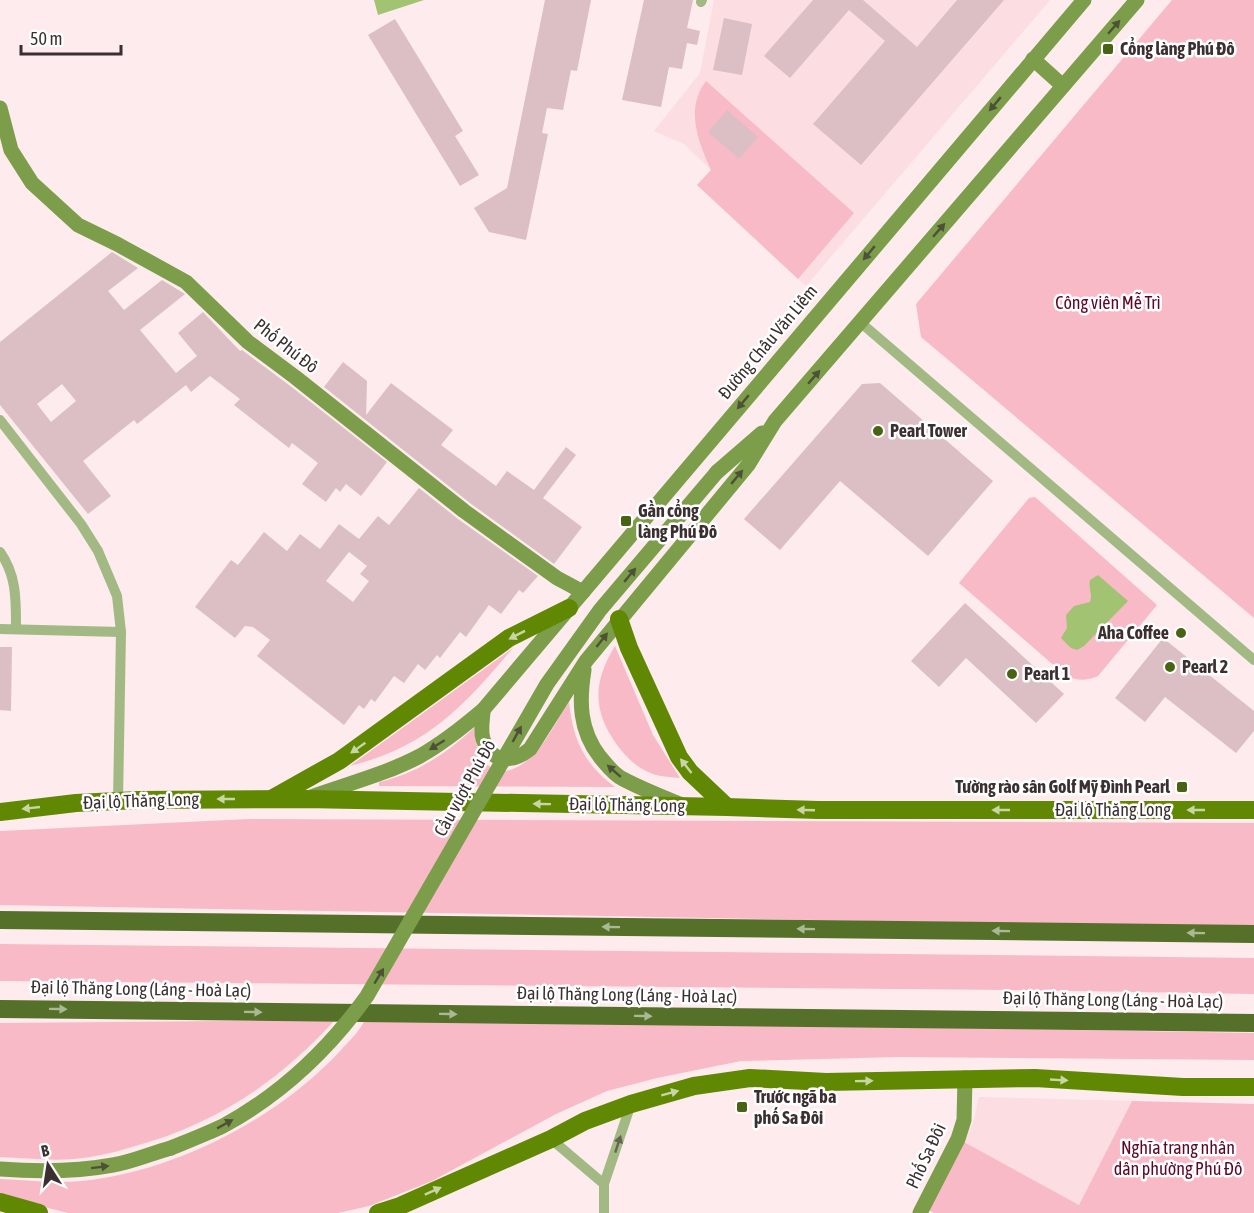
<svg xmlns="http://www.w3.org/2000/svg" width="1254" height="1213" viewBox="0 0 1254 1213" font-family="'Asap Condensed',sans-serif">
  <style>
    .built { fill: #fbdde2 }
    .green { fill: #f8bac6 }
    .water { fill: #a2c472 }
    .building { fill: #dcbfc4; fill-rule: evenodd }
    .lines { fill: none; stroke-linecap: round; stroke-linejoin: round }
    .street { stroke: #a2b983; stroke-width: 10 }
    .secondary { stroke: #7c9d49; stroke-width: 15 }
    .primary { stroke: #618803; stroke-width: 18 }
    .highway { stroke: #557028; stroke-width: 18 }
    .secondary-bridge { stroke: #7c9d49; stroke-width: 15 }
    .oneway { fill: #4e5038 }
    .oneway2 { fill: #c8d5a7 }
    .oneway3 { fill: #aab894 }
    .oneway4 { fill: #646652 }
    .poi-dot { fill: #496315; stroke: #fff; stroke-width: 2 }
    .labels { text-anchor: middle; stroke-width: 5; stroke-linejoin: round; paint-order: stroke }
    .poi-label { font-size: 18px; font-weight: bold; fill: #3b2f31; stroke: #fff; text-anchor: start }
    .park-label { font-size: 18px; fill: #5b0827; stroke: #fff }
    .street-label { font-size: 18px; fill: #3b2f31; stroke: #fff }
  </style>
  <rect width="100%" height="100%" fill="#fdebee"/>
  <g class="built">
    <polygon points="714,0 1050,0 806,286 697,185 711,170 684,144 654,131 700,73"/>
    <polygon points="979,1097 1132,1101 1079,1205 964,1142 974,1120"/>
  </g>
  <g class="green">
    <polygon points="1172,0 1254,0 1254,618 921,337 916,304"/>
    <path d="M706 81 854 213 798 279 697 185 711 170C698 141 685 109 706 81Z"/>
    <path d="M1035 497 1157 605 1098 676C1086 681 1078 681 1066 676L959 583 1029 498Z"/>
    <path d="M615 646 653 735 680 778C672 777 661 777 653 774 638 769 626 757 617 745 592 710 593 682 615 646Z"/>
    <path d="M513 648C464 706 427 747 350 766Z"/>
    <path d="M569 702C573 740 584 764 615 787L379 786V782C416 774 447 753 474 728 478 770 502 787 535 753 548 739 558 718 569 702Z"/>
    <polygon points="249,819 1254,823 1254,928 0,905 0,831"/>
    <polygon points="0,944 1254,958 1254,994 1009,990 0,981"/>
    <path d="M366 1018 1254 1033V1060L899 1057 741 1061 657 1078 607 1091 556 1114 432 1181 369 1206 338 1213H68L0 1196V1179C27 1180 55 1184 82 1181 174 1172 279 1118 341 1050 350 1040 360 1031 366 1018Z"/>
    <path d="M335 1020C277 1083 216 1124 132 1147 113 1153 94 1157 74 1159 50 1161 24 1158 0 1157V1023Z"/>
    <polygon points="1132,1101 1254,1104 1254,1213 934,1213 928,1210 964,1142 1079,1205"/>
  </g>
  <g class="water">
    <polygon points="374,0 424,0 378,15"/>
    <path d="M1098 575 1128 601 1084 646 1077 650 1071 648 1061 638 1067 628 1066 615 1074 606 1090 602C1093 595 1088 588 1090 580Z"/>
  </g>
  <g class="building">
    <polygon points="545,0 591,0 577,71 571,70 563,110 547,108 542,133 548,134 526,240 489,232 474,208 507,188"/>
    <polygon points="644,0 693,0 687,28 700,31 697,45 687,43 682,69 669,67 661,107 622,100"/>
    <polygon points="813,0 863,0 917,47 957,0 1004,0 861,165 813,124 885,41 849,10 790,78 764,56"/>
    <polygon points="724,18 752,24 742,75 713,70"/>
    <polygon points="395,19 463,131 455,136 479,175 460,186 368,35"/>
    <polygon points="727,110 758,137 739,159 708,132"/>
    <path d="M112 252 138 268 108 291 124 310 162 280 185 294 140 330 176 373 197 356 178 333 203 312 240 351 242 350 289 385 387 462 361 496 346 484 340 492 336 488 326 502 302 484 318 463 292 443 289 448 234 405 240 399 210 376 191 392 186 385 137 424 134 420 83 461 111 496 88 514 0 405V342ZM62 384 76 401 51 422 37 404Z"/>
    <polygon points="343,362 367,381 366,415 391,383 453,430 441,445 496,486 507,471 534,490 566,447 576,455 543,498 582,527 554,564 470,503 324,387"/>
    <polygon points="880,383 993,481 928,556 840,481 780,550 744,519 862,384"/>
    <path d="M419 488 458 519 538 576 523 593 519 590 501 614 489 605 466 637 460 632 440 658 437 655 425 670 418 664 404 683 394 676 375 702 371 699 364 709 359 705 344 725 257 656 270 640 253 627 245 626 235 638 195 607 231 560 238 565 264 532 287 551 300 534 320 549 339 524 359 539 378 516 389 525ZM349 552 367 566 360 574 369 581 353 602 326 581Z"/>
    <polygon points="965,603 1064,694 1036,723 966,658 939,687 911,661"/>
    <polygon points="1163,638 1254,711 1254,731 1236,753 1165,697 1145,722 1115,698"/>
    <polygon points="0,647 12,647 11,711 0,710"/>
  </g>
  <g class="lines">
    <g class="street">
      <polyline points="701,2 702,0"/>
      <polyline points="860,322 1254,660"/>
      <polyline points="0,420 81,524 98,551 117,596 121,632 118,801"/>
      <path d="M0 552C17 576 16 601 16 629"/>
      <polyline points="0,629 121,632"/>
      <polyline points="551,1139 604,1184"/>
      <polyline points="604,1213 604,1184 631,1104"/>
    </g>
    <g class="secondary">
      <polyline points="1033,59 1063,86"/>
      <polyline points="0,108 11,150 32,183 78,225 117,244 186,282 248,342 295,377 464,511 557,578 583,592"/>
      <polyline points="717,472 762,433"/>
      <path d="M584 670C579 701 579 730 600 757 607 765 613 774 623 779 642 789 662 797 682 805"/>
      <path d="M483 710C483 719 480 730 483 739 491 764 513 763 530 749L586 661 748 465 775 421 1137 0"/>
      <path d="M311 797C347 784 386 774 420 756 443 743 463 727 483 710L1084 0"/>
      <path d="M0 1169C37 1172 75 1172 113 1165 132 1162 152 1153 171 1148"/>
      <polyline points="920,1213 958,1139 964,1120 965,1078"/>
    </g>
    <g class="primary">
      <polyline points="619,619 629,648 679,757 690,772 727,807"/>
      <polyline points="273,798 339,761 509,638 569,608"/>
      <polyline points="0,812 76,803 138,800 305,799 727,807 818,810 1254,810"/>
      <polyline points="0,1202 39,1213"/>
      <polyline points="378,1213 400,1206 551,1139 585,1121 631,1104 694,1086 750,1078 826,1082 1035,1078 1183,1087 1254,1087"/>
    </g>
    <g class="highway">
      <polyline points="0,920 1254,934"/>
      <polyline points="0,1009 1254,1023"/>
    </g>
    <path class="secondary-bridge" d="M171 1148C188 1141 206 1134 223 1126 280 1095 329 1049 367 996L547 684 600 610 717 472"/>
  </g>
  <defs><path id="oneway-solid" d="M-6-.8H1V-3.2L6.5 0L1 3.2V.8H-6Z" transform="scale(1.5)"/></defs>
  <g class="oneway">
    <use href="#oneway-solid" transform="translate(1114 27) rotate(-49)"/>
    <use href="#oneway-solid" transform="translate(995 104) rotate(130)"/>
    <use href="#oneway-solid" transform="translate(939 230) rotate(-49)"/>
    <use href="#oneway-solid" transform="translate(869 253) rotate(130)"/>
    <use href="#oneway-solid" transform="translate(814 377) rotate(-49)"/>
    <use href="#oneway-solid" transform="translate(743 402) rotate(130)"/>
    <use href="#oneway-solid" transform="translate(737 477) rotate(-50)"/>
    <use href="#oneway-solid" transform="translate(630 575) rotate(-50)"/>
    <use href="#oneway-solid" transform="translate(602 640) rotate(-52)"/>
    <use href="#oneway-solid" transform="translate(517 734) rotate(-61)"/>
    <use href="#oneway-solid" transform="translate(437 745) rotate(148)"/>
    <use href="#oneway-solid" transform="translate(614 771) rotate(-139)"/>
    <use href="#oneway-solid" transform="translate(379 976) rotate(-59)"/>
    <use href="#oneway-solid" transform="translate(225 1124) rotate(-29)"/>
    <use href="#oneway-solid" transform="translate(100 1167) rotate(-7)"/>
  </g>
  <g class="oneway2">
    <use href="#oneway-solid" transform="translate(517 635) rotate(153)"/>
    <use href="#oneway-solid" transform="translate(358 748) rotate(145)"/>
    <use href="#oneway-solid" transform="translate(686 766) rotate(-128)"/>
    <use href="#oneway-solid" transform="translate(226 799) rotate(180)"/>
    <use href="#oneway-solid" transform="translate(542 804) rotate(-179)"/>
    <use href="#oneway-solid" transform="translate(31 808) rotate(174)"/>
    <use href="#oneway-solid" transform="translate(806 810) rotate(-178)"/>
    <use href="#oneway-solid" transform="translate(1001 810) rotate(-180)"/>
    <use href="#oneway-solid" transform="translate(1196 810) rotate(180)"/>
    <use href="#oneway-solid" transform="translate(1059 1080) rotate(3)"/>
    <use href="#oneway-solid" transform="translate(864 1081) rotate(-1)"/>
    <use href="#oneway-solid" transform="translate(670 1093) rotate(-15)"/>
    <use href="#oneway-solid" transform="translate(433 1191) rotate(-24)"/>
  </g>
  <g class="oneway3">
    <use href="#oneway-solid" transform="translate(611 927) rotate(-179)"/>
    <use href="#oneway-solid" transform="translate(806 929) rotate(-179)"/>
    <use href="#oneway-solid" transform="translate(1001 931) rotate(-179)"/>
    <use href="#oneway-solid" transform="translate(1196 933) rotate(-179)"/>
    <use href="#oneway-solid" transform="translate(58 1009) rotate(1)"/>
    <use href="#oneway-solid" transform="translate(253 1012) rotate(1)"/>
    <use href="#oneway-solid" transform="translate(448 1014) rotate(1)"/>
    <use href="#oneway-solid" transform="translate(643 1016) rotate(1)"/>
  </g>
  <use class="oneway4" href="#oneway-solid" transform="translate(618 1144) rotate(-72)"/>
  <g class="poi-dot">
    <rect x="1102" y="43" width="12" height="12" rx="3"/>
    <circle cx="878" cy="431" r="6"/>
    <rect x="620" y="515" width="12" height="12" rx="3"/>
    <circle cx="1181" cy="633" r="6"/>
    <circle cx="1170" cy="667" r="6"/>
    <circle cx="1012" cy="674" r="6"/>
    <rect x="1176" y="781" width="12" height="12" rx="3"/>
    <rect x="736" y="1101" width="12" height="12" rx="3"/>
  </g>
  <g class="labels">
    <g class="poi-label">
      <text x="1120" y="55">Cổng làng Phú Đô</text>
      <text x="890" y="437">Pearl Tower</text>
      <text x="638" y="517">Gần cổng<tspan x="638" dy="21">làng Phú Đô</tspan></text>
      <text x="1169" y="639" text-anchor="end">Aha Coffee</text>
      <text x="1182" y="673">Pearl 2</text>
      <text x="1024" y="680">Pearl 1</text>
      <text x="1170" y="793" text-anchor="end">Tường rào sân Golf Mỹ Đình Pearl</text>
      <text x="754" y="1103">Trước ngã ba<tspan x="754" dy="21">phố Sa Đôi</tspan></text>
    </g>
    <g class="park-label">
      <text x="1108" y="309">Công viên Mễ Trì</text>
      <text x="1178" y="1154">Nghĩa trang nhân<tspan x="1178" dy="21">dân phường Phú Đô</tspan></text>
    </g>
    <g class="street-label">
      <text transform="translate(768 342) rotate(-50)" y="6">Đường Châu Văn Liêm</text>
      <text transform="translate(286 346) rotate(38)" y="6">Phố Phú Đô</text>
      <text transform="translate(465 788) rotate(-61)" y="6">Cầu vượt Phú Đô</text>
      <text transform="translate(141 801) rotate(-2)" y="6">Đại lộ Thăng Long</text>
      <text transform="translate(627 805) rotate(1)" y="6">Đại lộ Thăng Long</text>
      <text x="1113" y="816">Đại lộ Thăng Long</text>
      <text transform="translate(141 989) rotate(1)" y="6">Đại lộ Thăng Long (Láng - Hoà Lạc)</text>
      <text transform="translate(627 995) rotate(1)" y="6">Đại lộ Thăng Long (Láng - Hoà Lạc)</text>
      <text transform="translate(1113 1000) rotate(1)" y="6">Đại lộ Thăng Long (Láng - Hoà Lạc)</text>
      <text transform="translate(926 1156) rotate(-65)" y="6">Phố Sa Đôi</text>
    </g>
  </g>
  <g transform="translate(48 1165) rotate(348)" stroke="#ffffff" stroke-width="4.5" paint-order="stroke">
  <path d="M0-4.5L10 22L0 15L-10 22Z" fill="#3b2f31"/>
  <text y="-9" font-size="16" font-weight="bold" text-anchor="middle" fill="#3b2f31">B</text>
  </g>
  <path d="M21 45v9h100v-9" fill="none" stroke="#3b2f31" stroke-width="3"/>
  <text x="30" y="45" font-size="18" fill="#3b2f31" stroke="#ffffff" stroke-width="4.5" paint-order="stroke">50 m</text>
</svg>
